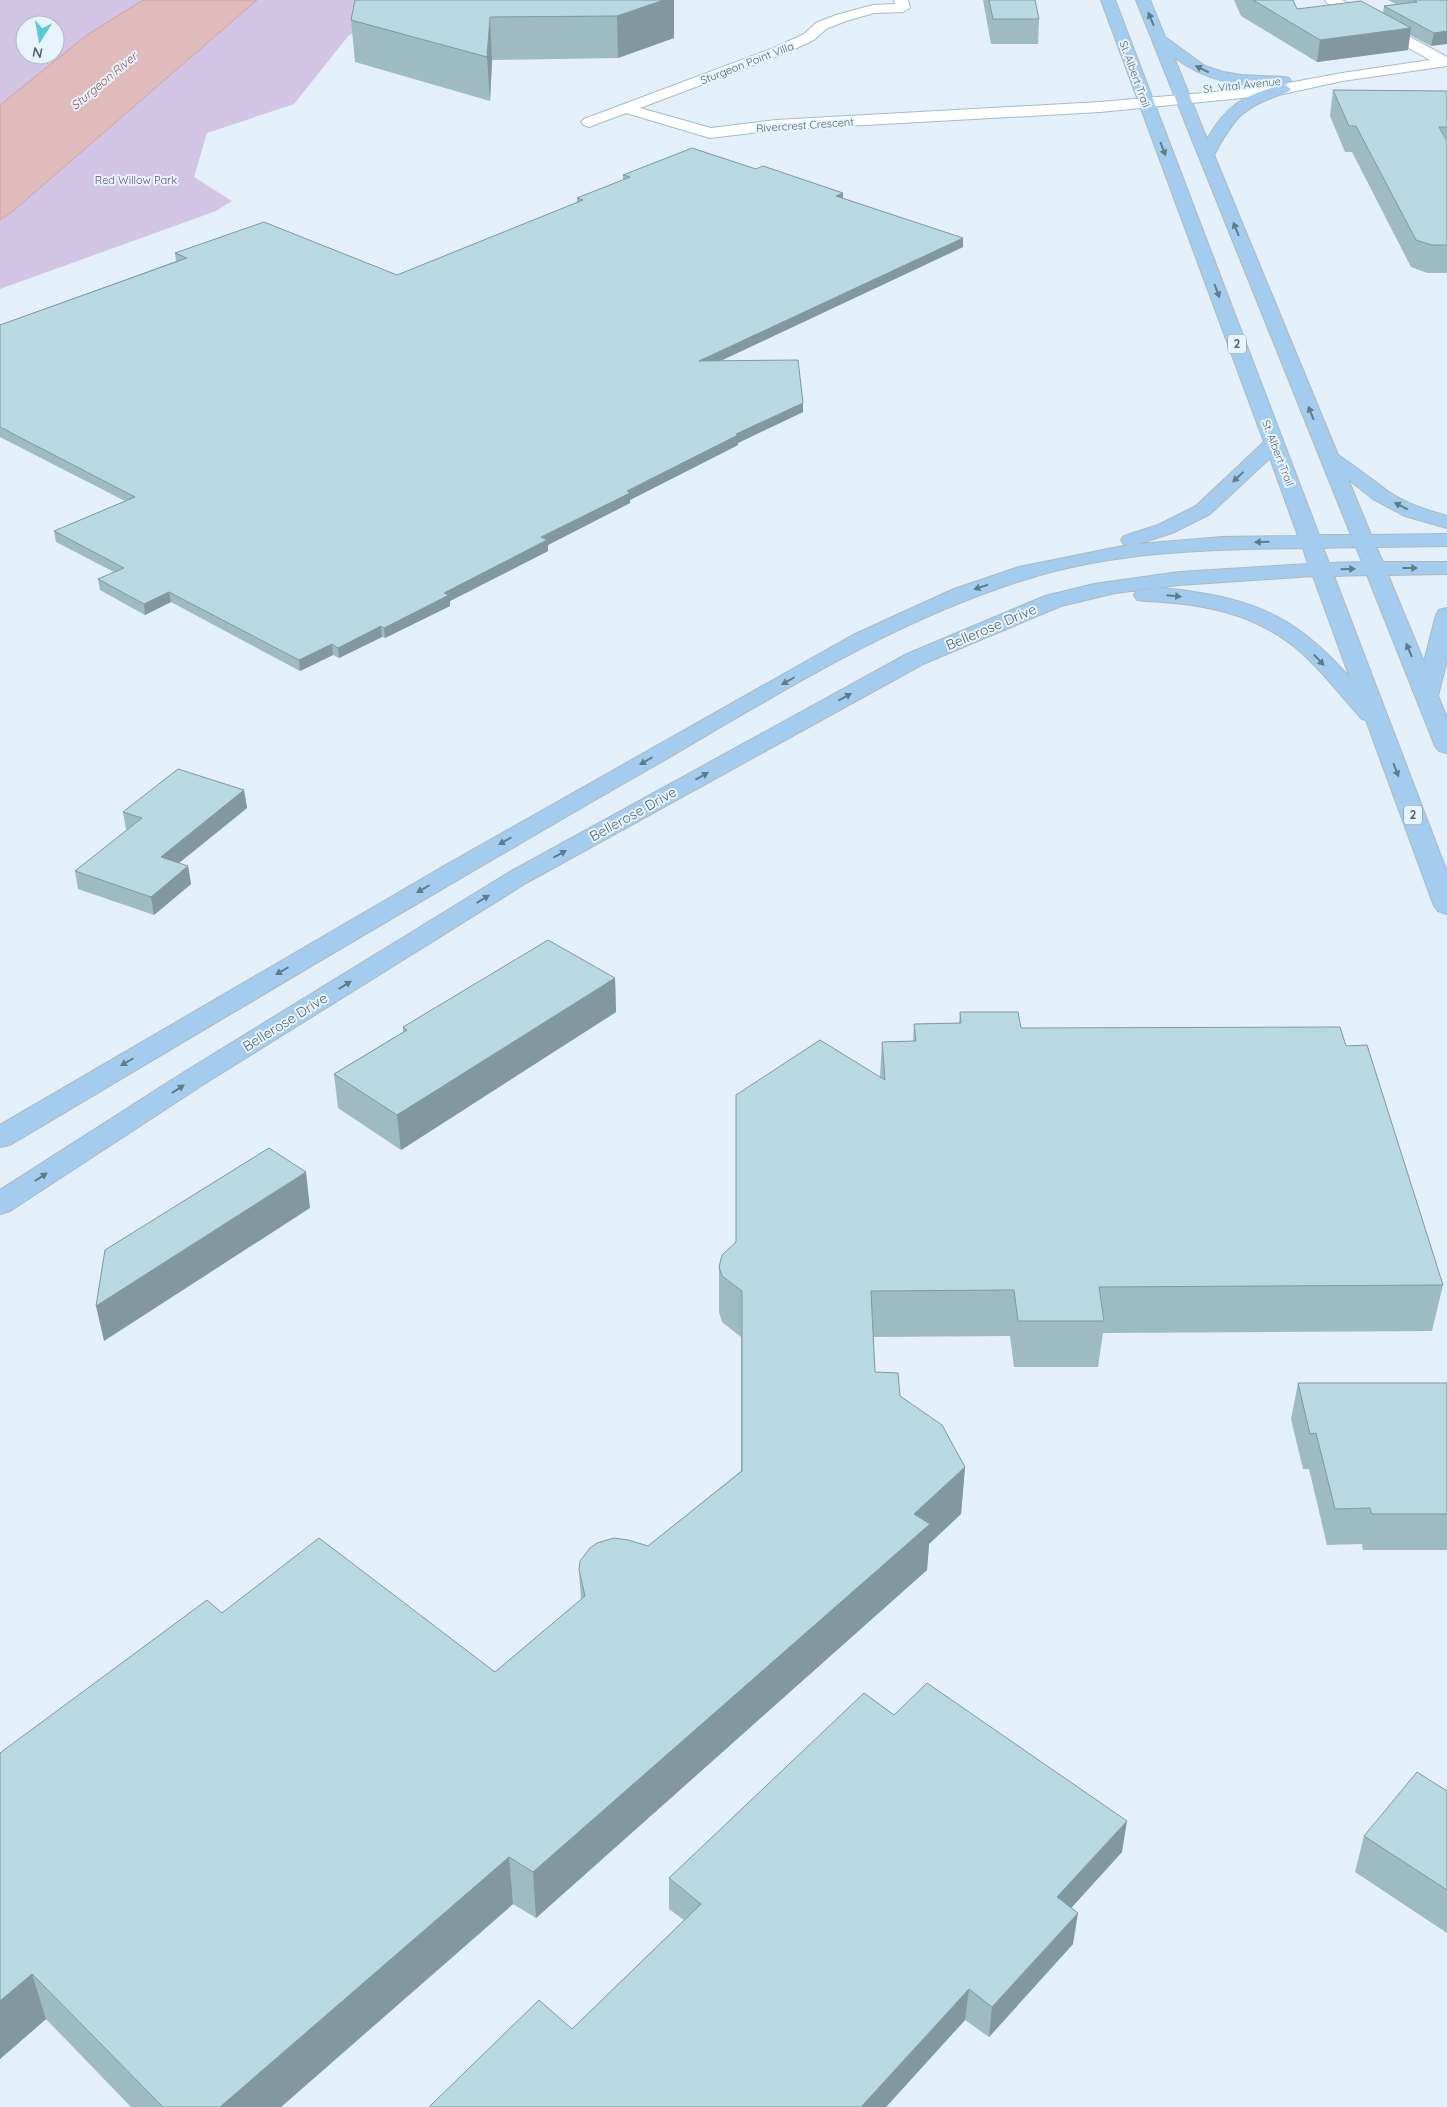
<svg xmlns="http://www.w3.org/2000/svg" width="1447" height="2107" viewBox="0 0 1447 2107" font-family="Quicksand,sans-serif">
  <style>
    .green { fill: #d2c4e4; fill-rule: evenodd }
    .water { fill: #dfbbbb; stroke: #d0a2a3 }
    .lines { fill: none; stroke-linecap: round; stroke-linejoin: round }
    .minor-casing { stroke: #a7bbc3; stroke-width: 2 }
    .major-casing { stroke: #adb9bc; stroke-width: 2 }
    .minor { fill: #fff; fill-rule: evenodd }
    .major { fill: #a4ccef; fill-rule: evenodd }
    .wall { fill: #9ebbc2 }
    .shaded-wall { fill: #81989e }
    .building { fill: #b8d9e2; stroke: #81989e }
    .oneway { fill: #5e7b87 }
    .labels { text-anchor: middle; stroke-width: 4; stroke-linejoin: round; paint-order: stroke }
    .far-street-label { font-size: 11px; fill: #4d676d; stroke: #e9f3fc }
    .far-park-label { font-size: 11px; fill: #674d7c; stroke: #e9f3fc }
    .far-water-label { font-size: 12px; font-style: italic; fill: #915454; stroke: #e9f3fc }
    .shield { fill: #e9f3fc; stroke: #7c9198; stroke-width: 1 }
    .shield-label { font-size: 12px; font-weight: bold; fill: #4d676d }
    .street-label { font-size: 14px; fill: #4d676d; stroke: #e9f3fc }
  </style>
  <rect width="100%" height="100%" fill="#e3eff9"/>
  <g class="green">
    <path d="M0 0H143L110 21 0 105ZM25 25H55V55H25Z"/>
    <polygon points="257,0 430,0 349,35 294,104 207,133 194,177 232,201 216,211 0,289 0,220 12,212"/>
  </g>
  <polygon class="water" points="143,0 257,0 12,212 0,220 0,105 87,35"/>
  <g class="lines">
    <g class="minor-casing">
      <polygon id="minor" points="894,0 908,0 910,8 903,12 874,13 846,21 826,29 814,40 786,53 640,108 711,128 776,120 1100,102 1215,92 1283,84 1342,73 1430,60 1327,3 1325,0 1342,0 1447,57 1447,66 1342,81 1283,94 1100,112 776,130 710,138 626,113 589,127 584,125 581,122 584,119 776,47 804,34 816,23 836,15 873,5 895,4"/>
    </g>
    <g class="major-casing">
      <path id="major" d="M1101 0H1115L1319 535H1351L1136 0H1150L1165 37 1205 66 1223 72 1241 75 1284 77 1289 78 1291 81 1285 85 1291 89 1288 92C1245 106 1235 115 1214 155L1338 455C1355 466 1370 478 1386 490 1404 503 1426 510 1447 516V528L1405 516 1373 499 1348 479 1371 535 1447 534V546L1376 547 1383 562H1447V574L1388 575 1424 662 1436 615 1439 610 1447 608V660L1438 696 1447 718V753L1439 751 1435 746 1367 575 1334 576 1447 872V914L1438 911 1434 906 1366 720 1362 719C1342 697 1324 673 1302 653 1258 614 1203 603 1145 601L1137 600 1134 595 1137 590C1155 586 1176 589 1194 592 1264 602 1304 625 1350 678L1313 576 1179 585 1115 593 1061 606 923 664 526 883 201 1086 10 1211 0 1214V1190L181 1074 508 873 907 654 1045 596 1094 584 1179 572 1308 564 1303 548C1212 549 1117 551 1030 578 889 621 762 704 635 777 426 897 218 1021 10 1145L0 1147V1125L444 866 853 635 954 589 1019 567 1128 545 1124 544 1121 540 1124 536 1158 525 1196 506 1264 442ZM1174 57C1205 81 1240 87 1278 86 1243 96 1226 106 1207 139ZM1270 458 1298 536 1222 537 1138 544 1172 533 1210 514ZM1356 547 1362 562 1329 563 1323 548Z"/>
    </g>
    <use href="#minor" class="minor"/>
    <use href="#major" class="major"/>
  </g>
  <g class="wall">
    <polygon points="674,0 674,38 618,58 492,60 490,101 355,62 351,20"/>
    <polygon points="983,0 1035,0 1039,19 1038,44 991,44"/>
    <polygon points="1234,0 1293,0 1297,9 1383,13 1384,6 1396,4 1388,0 1447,0 1431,46 1410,35 1408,50 1317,62 1241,16"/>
    <polygon points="1333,90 1447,91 1447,273 1427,273 1411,267 1352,152 1345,152 1330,116"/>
    <polygon points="756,169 843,193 843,198 963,247 720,361 803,412 738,443 738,445 630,500 630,503 548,545 548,551 450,601 450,606 385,638 382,637 339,658 333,655 300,671 171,602 145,615 100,590 98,579 114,572 56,542 54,531 125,501 0,437 0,325 176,261 175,253 397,275 577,203 577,198 623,180 623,175"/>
    <polygon points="244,790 247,808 179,863 188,866 191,884 154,915 78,889 75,871 127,830 126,829 123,812"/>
    <polygon points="615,978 616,1012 401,1150 338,1108 334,1074 403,1032 403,1027"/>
    <polygon points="960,1012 1021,1028 1346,1046 1443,1285 1432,1331 1103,1333 1098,1367 1014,1367 1010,1336 873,1337 875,1372 900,1396 965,1467 961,1514 929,1544 927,1570 536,1918 513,1904 281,2107 131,2107 46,2019 0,2059 0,1753 222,1613 495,1672 581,1600 579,1570 648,1546 741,1471 741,1337 722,1322 719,1312 719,1267 736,1242 880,1077 882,1042 913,1041 914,1024 959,1023"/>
    <polygon points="1298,1383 1447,1383 1447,1550 1363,1550 1362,1544 1327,1545 1309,1469 1303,1469 1291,1419"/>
    <polygon points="894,1715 1122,1852 1071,1908 1073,1944 989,2037 965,2020 886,2107 429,2107 572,2029 684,1920 669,1909 669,1878"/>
    <polygon points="1447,1791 1447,1933 1355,1872 1364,1836"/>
  </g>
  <g class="shaded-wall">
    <polygon points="664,0 674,0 674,38 618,58 617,16"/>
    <polygon points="490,17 492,60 490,101 487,57"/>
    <polygon points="1411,28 1408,50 1317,62 1320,40"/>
    <polygon points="1447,31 1447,44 1431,46 1434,33"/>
    <polygon points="843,193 843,202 836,196"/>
    <polygon points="963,238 963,247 699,371 699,361"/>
    <polygon points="803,403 803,412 738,443 738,445 630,500 630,503 548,545 548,551 450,601 450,606 385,638 384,628 444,593 541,537 736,434"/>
    <polygon points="169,592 171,602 145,615 144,604"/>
    <polygon points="381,626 382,637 339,658 338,648"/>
    <polygon points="332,644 333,655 300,671 299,660"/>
    <polygon points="244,790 247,808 164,875 161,857"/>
    <polygon points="188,866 191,884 154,915 151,897"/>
    <polygon points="615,978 616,1012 401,1150 397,1115"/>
    <polygon points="306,1172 310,1208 104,1341 96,1306"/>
    <polygon points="965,1467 961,1514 929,1544 927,1570 536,1918 533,1872 914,1514"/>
    <polygon points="1127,1821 1122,1852 1053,1928 1057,1897"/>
    <polygon points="509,1857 513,1904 281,2107 220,2107"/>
    <polygon points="1078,1913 1073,1944 989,2037 992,2007"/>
    <polygon points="32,1974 46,2019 0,2059 0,2001"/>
    <polygon points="969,1989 965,2020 886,2107 861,2107"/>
  </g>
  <g class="building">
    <polygon points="355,0 664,0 617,16 490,17 487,57 351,20"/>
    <polygon points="989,0 1035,0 1039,19 993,19"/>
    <polygon points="1253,0 1293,0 1297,9 1361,1 1411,28 1320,40"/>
    <polygon points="1414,0 1447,0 1447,31 1434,33 1384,6 1417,2"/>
    <polygon points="1333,90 1447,91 1447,127 1439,127 1447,141 1447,245 1432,245 1416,240 1356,126 1349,126"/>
    <polygon points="692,148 756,169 763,166 843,193 836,196 963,238 699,361 798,360 803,403 736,434 738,435 627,491 630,493 541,537 547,540 444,593 449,595 384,628 381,626 338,648 332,644 299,660 169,592 144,604 98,579 124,568 54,531 135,497 0,427 0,325 187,258 175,253 264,222 397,275 583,200 577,198 630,177 623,175"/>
    <polygon points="178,769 244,790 161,857 188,866 151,897 75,871 142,818 123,812"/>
    <polygon points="548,940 615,978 397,1115 334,1074 407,1030 403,1027"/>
    <polygon points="960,1012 1018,1012 1021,1028 1340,1027 1346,1046 1367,1045 1443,1285 1099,1287 1104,1321 1018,1321 1014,1290 871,1291 875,1372 898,1373 900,1396 942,1425 965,1467 914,1514 930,1524 533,1872 509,1857 220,2107 163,2107 32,1974 0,2001 0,1753 207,1600 222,1613 319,1538 495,1672 585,1596 579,1570 580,1561 590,1548 597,1543 614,1538 628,1540 648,1546 742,1471 742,1291 722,1276 719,1267 722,1255 736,1242 736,1095 820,1040 885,1080 882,1042 916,1041 914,1024 961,1023"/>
    <polygon points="269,1148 306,1172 96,1306 105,1250"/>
    <polygon points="1298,1383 1447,1383 1447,1514 1372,1514 1370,1508 1335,1509 1316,1433 1310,1434"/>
    <polygon points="927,1683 1127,1821 1057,1897 1078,1913 992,2007 969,1989 861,2107 429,2107 539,2000 572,2029 701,1904 669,1878 864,1693 894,1715"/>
    <polygon points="1417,1772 1447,1791 1447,1890 1364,1836"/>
  </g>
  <defs><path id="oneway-solid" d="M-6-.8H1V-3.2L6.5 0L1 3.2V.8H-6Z" transform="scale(1.25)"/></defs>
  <g class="oneway">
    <use href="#oneway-solid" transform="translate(1151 19) rotate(-113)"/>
    <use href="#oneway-solid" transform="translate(1202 69) rotate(-154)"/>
    <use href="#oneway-solid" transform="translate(1163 149) rotate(69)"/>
    <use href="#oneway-solid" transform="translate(1236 229) rotate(-112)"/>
    <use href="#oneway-solid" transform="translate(1217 291) rotate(69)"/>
    <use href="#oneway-solid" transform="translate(1311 413) rotate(-112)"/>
    <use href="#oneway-solid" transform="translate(1238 477) rotate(137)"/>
    <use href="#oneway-solid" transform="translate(1401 506) rotate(-153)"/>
    <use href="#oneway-solid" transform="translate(1262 542) rotate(179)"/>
    <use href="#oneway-solid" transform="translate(1410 568)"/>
    <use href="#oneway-solid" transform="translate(1348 569) rotate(-2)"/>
    <use href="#oneway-solid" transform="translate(981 587) rotate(162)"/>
    <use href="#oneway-solid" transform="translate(1174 596) rotate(5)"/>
    <use href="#oneway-solid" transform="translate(1409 650) rotate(-113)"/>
    <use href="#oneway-solid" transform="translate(1319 660) rotate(47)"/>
    <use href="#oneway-solid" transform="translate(788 681) rotate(150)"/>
    <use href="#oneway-solid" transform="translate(845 697) rotate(-29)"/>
    <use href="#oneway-solid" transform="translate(646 761) rotate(150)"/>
    <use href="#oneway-solid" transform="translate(1396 770) rotate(69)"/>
    <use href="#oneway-solid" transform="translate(702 776) rotate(-29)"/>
    <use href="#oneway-solid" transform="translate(505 841) rotate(150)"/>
    <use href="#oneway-solid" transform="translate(560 854) rotate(-29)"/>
    <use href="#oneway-solid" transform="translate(423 889) rotate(150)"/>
    <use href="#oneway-solid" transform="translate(483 899) rotate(-32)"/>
    <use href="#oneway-solid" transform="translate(282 971) rotate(150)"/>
    <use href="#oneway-solid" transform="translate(345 985) rotate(-32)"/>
    <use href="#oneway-solid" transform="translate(127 1062) rotate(150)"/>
    <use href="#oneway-solid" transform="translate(178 1089) rotate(-33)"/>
    <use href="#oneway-solid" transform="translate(41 1177) rotate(-33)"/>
  </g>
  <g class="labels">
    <g class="far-street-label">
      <text transform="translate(747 63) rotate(-21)" y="4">Sturgeon Point Villa</text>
      <text transform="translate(1135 74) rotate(70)" y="4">St. Albert Trail</text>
      <text transform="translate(1242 85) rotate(-6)" y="4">St. Vital Avenue</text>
      <text transform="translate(805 125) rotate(-4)" y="4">Rivercrest Crescent</text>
      <text transform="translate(1278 453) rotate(69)" y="4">St. Albert Trail</text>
    </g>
    <g class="far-park-label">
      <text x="136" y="184">Red Willow Park</text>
    </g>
    <g class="far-water-label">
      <text transform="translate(104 81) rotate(-40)" y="4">Sturgeon River</text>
    </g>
    <g class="shield">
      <rect x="1228" y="334.5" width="18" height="19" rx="4"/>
      <rect x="1404" y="805.5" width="18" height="19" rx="4"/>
    </g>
    <g class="shield-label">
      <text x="1237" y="348">2</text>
      <text x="1413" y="819">2</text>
    </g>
    <g class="street-label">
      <text transform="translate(991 627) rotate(-23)" y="5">Bellerose Drive</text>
      <text transform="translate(633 814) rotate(-29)" y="5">Bellerose Drive</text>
      <text transform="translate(285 1022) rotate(-32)" y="5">Bellerose Drive</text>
    </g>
  </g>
  <g transform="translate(40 40) rotate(191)"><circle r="24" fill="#e9f3fc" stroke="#abbbc3"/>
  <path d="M0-4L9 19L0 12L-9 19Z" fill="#58cbd3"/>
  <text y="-8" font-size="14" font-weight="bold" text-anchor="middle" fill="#4d676d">N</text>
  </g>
</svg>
